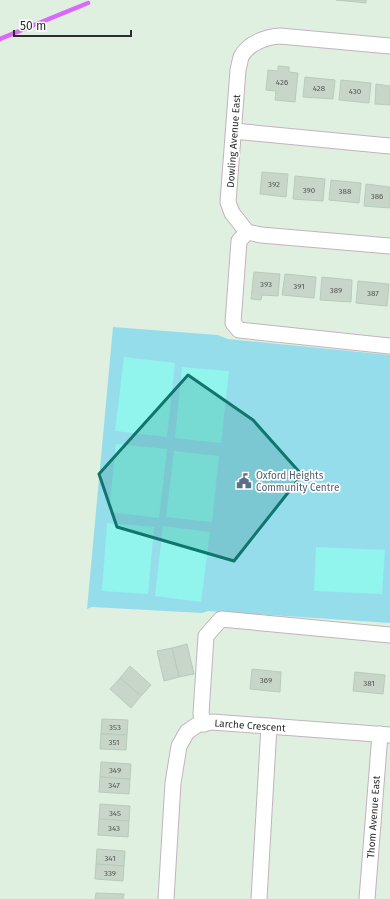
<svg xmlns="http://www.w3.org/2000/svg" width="390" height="899" viewBox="0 0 390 899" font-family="'Fira Sans',sans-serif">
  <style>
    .green { fill: #96ddec }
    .pitch { fill: #91f4ed }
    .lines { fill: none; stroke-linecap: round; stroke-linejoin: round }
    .stream { stroke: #db68fc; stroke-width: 4.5 }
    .building { fill: #c7d6c9; stroke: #b8ccbb }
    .minor-casing { stroke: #c2b3bd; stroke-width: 17 }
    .minor { stroke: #fff; stroke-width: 15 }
    .marked { fill: #0f766e; fill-opacity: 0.2; stroke: #0f766e; stroke-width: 3; stroke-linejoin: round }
    .labels { text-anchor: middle; stroke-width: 3.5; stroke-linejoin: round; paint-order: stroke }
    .number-label { font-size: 8px; fill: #545754 }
    .street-label { font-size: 10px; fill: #2d2d2d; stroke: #fff }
    .service-label { font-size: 10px; fill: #4e5e75; stroke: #fff; text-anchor: start }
  </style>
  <rect width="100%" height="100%" fill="#dff0e0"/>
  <polygon class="green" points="113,327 218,335 228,339 390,355 390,623 208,611 202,613 92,607 87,609"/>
  <g class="pitch">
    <polygon points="124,357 175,363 167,437 115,431"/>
    <polygon points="182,367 229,371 221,443 175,438"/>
    <polygon points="116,444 167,449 159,518 109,512"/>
    <polygon points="174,451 219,456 212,522 166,517"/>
    <polygon points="107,523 154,527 148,594 102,591"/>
    <polygon points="163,526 210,532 201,602 155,596"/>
    <polygon points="316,547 385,550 382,594 314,591"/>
  </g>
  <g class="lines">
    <polyline class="stream" points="0,39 88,3"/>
  </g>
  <g class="building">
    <polygon points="336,0 366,0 366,3"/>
    <polygon points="278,66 289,67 289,72 298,73 295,102 275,100 276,91 266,90 268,70 278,71"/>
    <polygon points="305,77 335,80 333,99 303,97"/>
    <polygon points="341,80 371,83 369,103 339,100"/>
    <polygon points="376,84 390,86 390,105 375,104"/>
    <polygon points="262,172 288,174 286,197 260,194"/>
    <polygon points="295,176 325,179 323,201 293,199"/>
    <polygon points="331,180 361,183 359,203 329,200"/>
    <polygon points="366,184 390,187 390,208 364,206"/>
    <polygon points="254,272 280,274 278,296 262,295 261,300 251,299"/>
    <polygon points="285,274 316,277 314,298 282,295"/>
    <polygon points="322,277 352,280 351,302 320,300"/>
    <polygon points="358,281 389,284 387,306 356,303"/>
    <polygon points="187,644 194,674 179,677 172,648"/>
    <polygon points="172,648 179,677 164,681 157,651"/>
    <polygon points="130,666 151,685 141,696 120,678"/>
    <polygon points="252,669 281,672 280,692 250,689"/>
    <polygon points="355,672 385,675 383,694 353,691"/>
    <polygon points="120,678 141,696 131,708 110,689"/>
    <polygon points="102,719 128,720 127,735 101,734"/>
    <polygon points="101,734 127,735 126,750 100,749"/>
    <polygon points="101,762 131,764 130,779 100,777"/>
    <polygon points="100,777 130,779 129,794 99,792"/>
    <polygon points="100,804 130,806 129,821 99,819"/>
    <polygon points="99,819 129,821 128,837 98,835"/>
    <polygon points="97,849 125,851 124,866 96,864"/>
    <polygon points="96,864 124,866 123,881 95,879"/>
    <polygon points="96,893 124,894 123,899 95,899"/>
  </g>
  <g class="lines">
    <g class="minor-casing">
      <g id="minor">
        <path d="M390 46 280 36C266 37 248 43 241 57 240 61 239 66 238 70L228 202 232 213 247 232 261 235 390 246"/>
        <polyline points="234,131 390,146"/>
        <polyline points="247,232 239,241 233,323 239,330 390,346"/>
        <polyline points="204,724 201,714 206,636 221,619 390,635"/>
        <polyline points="166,899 173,783 179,746 187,732 197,725 212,722 390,735"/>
        <polyline points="259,899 269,726"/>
        <polyline points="367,899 380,734"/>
      </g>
    </g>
    <use href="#minor" class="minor"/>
  </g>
  <path class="marked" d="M188 375 253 420 302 475 234 561 117 527 99 474Z"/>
  <defs>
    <g id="civic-bare" transform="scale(1.2)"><path d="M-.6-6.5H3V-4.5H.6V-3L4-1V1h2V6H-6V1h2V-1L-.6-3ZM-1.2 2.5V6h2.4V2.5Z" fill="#5c6f8a" stroke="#fff" stroke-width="2.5" paint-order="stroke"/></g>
  </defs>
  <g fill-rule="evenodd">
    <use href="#civic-bare" x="244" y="481"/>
  </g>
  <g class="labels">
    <g class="number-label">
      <text x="282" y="85">426</text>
      <text x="319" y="91">428</text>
      <text x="355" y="94">430</text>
      <text x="274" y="187">392</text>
      <text x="309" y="193">390</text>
      <text x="345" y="194">388</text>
      <text x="377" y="199">386</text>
      <text x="266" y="287">393</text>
      <text x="299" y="289">391</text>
      <text x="336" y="293">389</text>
      <text x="373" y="296">387</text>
      <text x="266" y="683">369</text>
      <text x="369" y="686">381</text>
      <text x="115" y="730">353</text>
      <text x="114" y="745">351</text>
      <text x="115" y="773">349</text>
      <text x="114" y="788">347</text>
      <text x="115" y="816">345</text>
      <text x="114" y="831">343</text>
      <text x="110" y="861">341</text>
      <text x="110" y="876">339</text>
    </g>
    <g class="street-label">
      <text transform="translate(233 141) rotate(-86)" y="4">Dowling Avenue East</text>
      <text transform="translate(250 725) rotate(4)" y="4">Larche Crescent</text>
      <text transform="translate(373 817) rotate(-86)" y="4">Thom Avenue East</text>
    </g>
    <g class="service-label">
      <text x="256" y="479">Oxford Heights<tspan x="256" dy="12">Community Centre</tspan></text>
    </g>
  </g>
  <path d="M14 30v6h117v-6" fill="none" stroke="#2d2d2d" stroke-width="2"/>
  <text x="20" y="30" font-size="12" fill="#2d2d2d" stroke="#ffffff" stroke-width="3" paint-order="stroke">50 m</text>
</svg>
